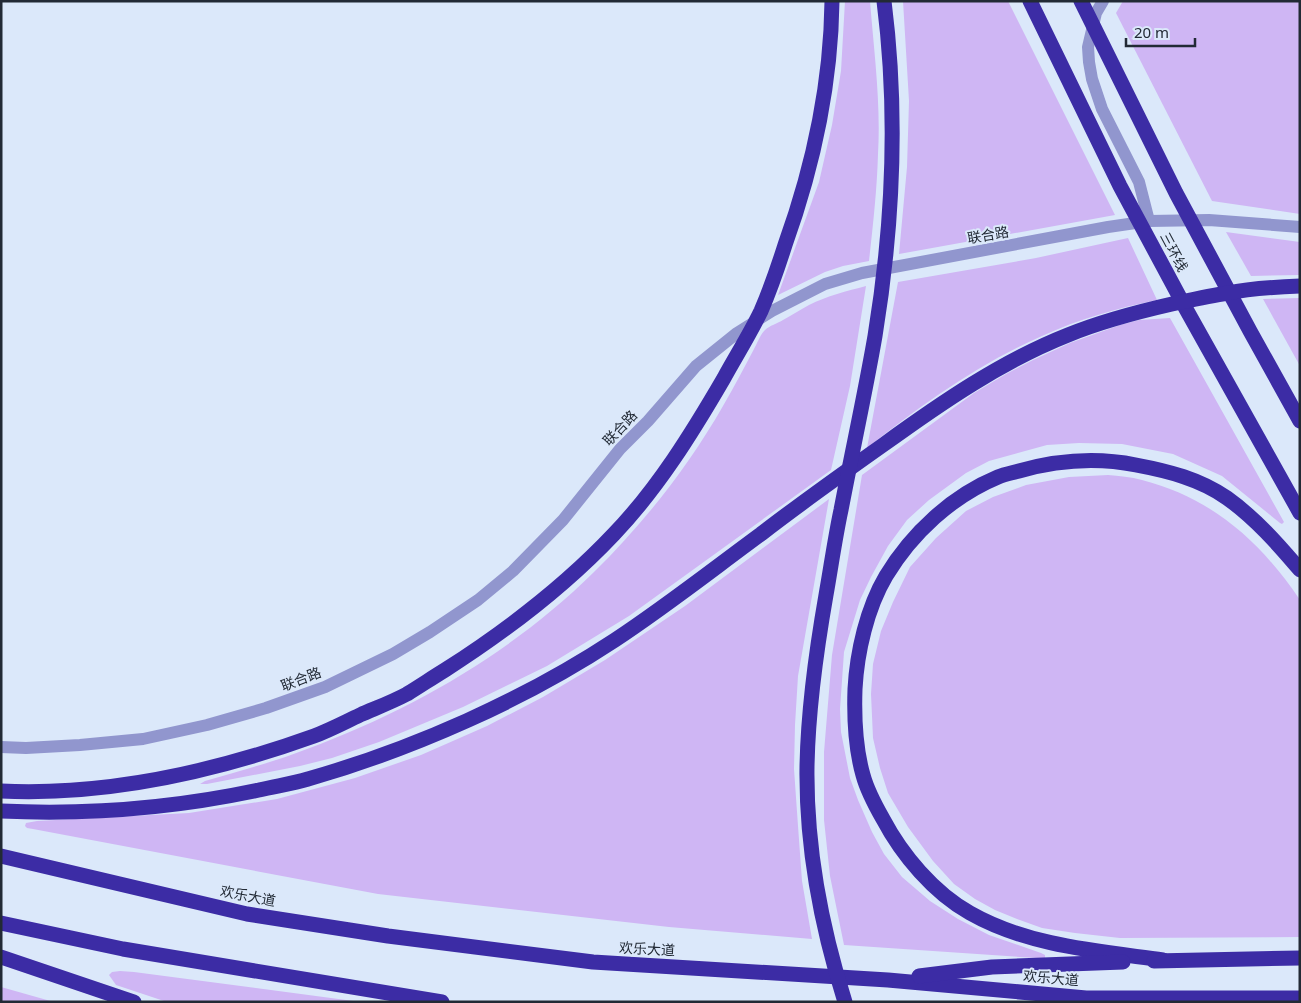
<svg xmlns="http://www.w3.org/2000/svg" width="1301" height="1003" viewBox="0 0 1301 1003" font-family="'Noto Sans','Noto Sans SC',sans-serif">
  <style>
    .green { fill: #cfb6f4 }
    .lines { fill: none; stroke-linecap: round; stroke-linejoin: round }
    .minor { stroke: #9196ce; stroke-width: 12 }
    .highway { stroke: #3c2ca5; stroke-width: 15 }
    .labels { text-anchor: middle; stroke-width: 4; stroke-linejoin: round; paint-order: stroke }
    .street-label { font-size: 14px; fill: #222a35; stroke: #dbe8fa }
  </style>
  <rect width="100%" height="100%" fill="#dbe8fa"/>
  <g class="green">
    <path d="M845 1H870C874 52 881 103 878 154 877 190 873 225 869 261L843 266 825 272 778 295 819 182 832 125 841 71Z"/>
    <polygon points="903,1 1008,1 1115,215 899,254 907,167 909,101"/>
    <polygon points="1123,1 1300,2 1300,214 1212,201 1116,13"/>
    <polygon points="1226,232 1300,242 1300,275 1251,276"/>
    <path d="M1128 238 1157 300C1118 308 1079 319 1042 336 978 364 921 405 867 448L898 282 1036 258Z"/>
    <path d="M866 286 850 386 831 470 629 616 547 666 463 707 379 742 332 758 300 766 207 784H200L205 781C239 771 274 762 307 749 414 709 513 652 594 572 644 523 688 467 723 406 734 387 744 368 754 349 757 344 760 335 765 330 769 326 778 323 783 320 792 315 800 310 809 305 827 296 847 291 866 286Z"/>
    <polygon points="1300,298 1300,366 1263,299"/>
    <polygon points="1170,318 1284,522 1282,524 1280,523 1222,476 1173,454 1122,444 1079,443 1047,445 989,461 966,473 929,500 907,520 888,546 871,577 860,600 844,652 840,709 841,732 850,778 858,800 872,832 884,854 902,877 930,901 958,919 989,935 1041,953 1045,955 1045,958 1036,958 844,945 830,876 824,820 824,752 832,655 862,475 974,393 1006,374 1033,360 1070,343 1120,325 1139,320"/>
    <path d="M1108 475C1119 476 1131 477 1142 480 1212 498 1260 541 1300 600V937L1120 938 1075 933 1042 928 1017 919 995 910 975 899 954 884 933 861 908 827 888 793 880 768 873 738 871 694 873 664 881 631 893 602 910 567 936 538 966 511 993 497 1026 485 1069 477Z"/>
    <polygon points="829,499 798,676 795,725 794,769 798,826 802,881 812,939 669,927 378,894 33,829 27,828 25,826 26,823 37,821 189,813 277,799 355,778 421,755 487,726 543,697 605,660 685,606"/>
    <polygon points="120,971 134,972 361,1002 167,1002 116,985 109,975 112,972"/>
    <polygon points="1,987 54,1002 1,1002"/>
  </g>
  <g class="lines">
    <g class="minor">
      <polyline points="1103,1 1096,13 1088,47 1089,62 1092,79 1102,109 1139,182 1149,221"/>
      <polyline points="1,747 26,748 80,745 143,739 207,725 266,708 325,687 393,654 430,632 478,600 513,571 563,520 620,449 648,421 696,366 737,333 772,311 825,284 862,273 1108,227 1149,221 1209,220 1300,227"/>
    </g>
    <g class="highway">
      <polyline points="1030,1 1120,186 1186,309 1300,513"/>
      <polyline points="1081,1 1176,193 1250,331 1300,421"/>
      <path d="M1 791C108 796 214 772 314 736 330 730 345 722 360 715 376 708 392 702 407 694 420 686 432 678 445 670 506 631 564 587 614 534 658 488 692 433 724 378 736 356 750 334 761 311 770 290 778 267 785 245 813 167 831 84 832 1"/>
      <path d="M1 811C87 815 175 808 259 790 275 786 292 784 308 779 413 749 524 700 615 640 665 607 712 570 761 534 801 503 842 474 883 445 941 403 1002 361 1068 335 1102 321 1137 312 1172 304 1191 300 1209 296 1228 293 1252 288 1276 287 1300 286"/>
      <polyline points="1,856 247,914 388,936 593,962 888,980 1086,998 1300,998"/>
      <polyline points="1,923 123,949 442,1002"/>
      <polyline points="1,957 134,1002"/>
      <path d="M1163 960C1098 951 1028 946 970 913 934 893 902 855 883 819 875 805 867 790 863 775 855 747 854 718 855 689 857 652 867 608 886 576 912 533 952 496 998 477 1005 474 1012 473 1019 471 1058 460 1096 457 1136 465 1168 471 1200 479 1227 498 1255 518 1278 544 1300 570"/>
      <polyline points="1154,961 1300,958"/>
      <polyline points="919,976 992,967 1123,962"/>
      <path d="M845 1002C821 926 806 846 807 767 808 709 816 652 826 595 831 567 835 538 841 510 852 452 865 394 875 336 893 226 898 111 884 1"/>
    </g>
  </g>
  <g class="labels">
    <g class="street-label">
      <text transform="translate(988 235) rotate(-10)" y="5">联合路</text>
      <text transform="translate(1174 252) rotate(62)" y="5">三环线</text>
      <text transform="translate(620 428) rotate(-47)" y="5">联合路</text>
      <text transform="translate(301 679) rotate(-21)" y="5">联合路</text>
      <text transform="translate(248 896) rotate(11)" y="5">欢乐大道</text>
      <text transform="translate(647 949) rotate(3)" y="5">欢乐大道</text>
      <text transform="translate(1051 978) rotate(5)" y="5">欢乐大道</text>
    </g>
  </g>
  <rect width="1301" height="1003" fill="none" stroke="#222a35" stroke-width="5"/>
  <path d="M1126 38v8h69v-8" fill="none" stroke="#222a35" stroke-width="2.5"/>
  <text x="1134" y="38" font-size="15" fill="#222a35" stroke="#dbe8fa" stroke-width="4" paint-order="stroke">20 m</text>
</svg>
